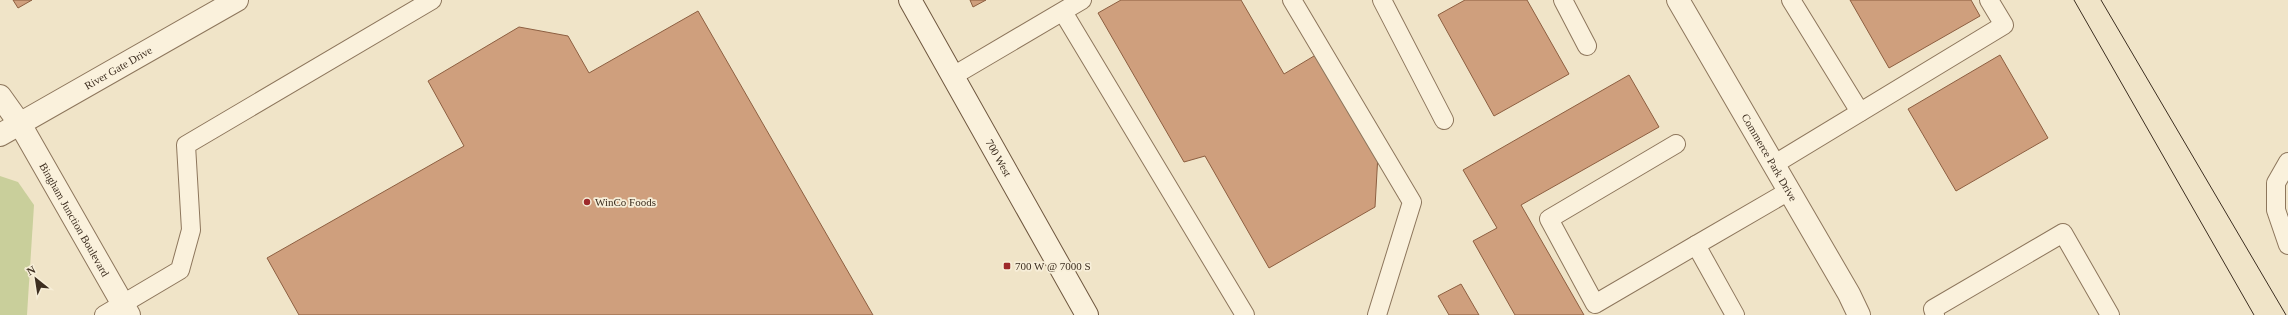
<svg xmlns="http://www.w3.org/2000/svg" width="2288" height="315" viewBox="0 0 2288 315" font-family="Georgia,serif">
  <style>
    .grass { fill: #c9cf9b }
    .building { fill: #cf9f7d; stroke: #8d5f41 }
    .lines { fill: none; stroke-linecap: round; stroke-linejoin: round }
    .service-casing { stroke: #8d765c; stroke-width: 20 }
    .minor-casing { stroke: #8d765c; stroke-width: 24 }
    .tertiary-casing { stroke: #8d765c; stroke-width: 24 }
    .secondary-casing { stroke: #6f573f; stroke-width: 24 }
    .service { stroke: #faf1dc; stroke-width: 18 }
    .minor { stroke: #faf1dc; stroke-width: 22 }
    .tertiary { stroke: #faf1dc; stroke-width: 22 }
    .secondary { stroke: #faf1dc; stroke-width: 22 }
    .tram { stroke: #3d2e20; stroke-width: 1 }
    .poi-dot { fill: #9e2a2b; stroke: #f7eed8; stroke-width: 1.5 }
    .labels { text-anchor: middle; stroke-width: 3.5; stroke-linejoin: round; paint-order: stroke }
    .street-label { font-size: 11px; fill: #3d2e20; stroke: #f7eed8 }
    .poi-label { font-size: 11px; fill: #3d2e20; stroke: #f7eed8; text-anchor: start }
  </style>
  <rect width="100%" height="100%" fill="#f0e4c8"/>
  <polygon class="grass" points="0,176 18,182 34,205 27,315 0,315"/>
  <g class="building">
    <polygon points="13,0 32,0 18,8"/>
    <polygon points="970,0 986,0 973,7"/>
    <polygon points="1121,0 1241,0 1284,74 1319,53 1378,154 1375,207 1269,268 1205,156 1184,162 1098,13"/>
    <polygon points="1465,0 1527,0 1569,74 1494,116 1438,15"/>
    <polygon points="1850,0 1971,0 1980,16 1889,68"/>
    <polygon points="698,11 873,315 299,315 267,258 464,146 428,81 519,27 568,36 589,73"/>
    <polygon points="2000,55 2048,138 1956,191 1908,109"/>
    <polygon points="1629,75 1659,127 1521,205 1584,315 1515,315 1473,241 1497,228 1463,170"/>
    <polygon points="1461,284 1479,315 1449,315 1438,296"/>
  </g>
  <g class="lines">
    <g class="service-casing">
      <g id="service">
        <polyline points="1292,0 1412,202 1377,315"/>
        <polyline points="1382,0 1444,120"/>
        <polyline points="1563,0 1587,46"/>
        <polyline points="1791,0 1860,112"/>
        <polyline points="1063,12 1245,315"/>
        <polyline points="953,76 1082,0"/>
        <polyline points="1676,144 1549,219 1595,304 1696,245"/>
        <polyline points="2288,162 2276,183 2276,210 2288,245"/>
        <polyline points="1773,165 2004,25 1989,0"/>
        <polyline points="104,315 180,270 191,230 186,145 432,0"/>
        <polyline points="1735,315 1696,245 1789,191"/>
        <polyline points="1935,315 1933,309 2063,233 2110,315"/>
      </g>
    </g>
    <g class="minor-casing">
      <g id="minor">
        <path id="s1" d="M1678 0 1849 294 1859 315"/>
        <polyline points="0,96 20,124"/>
      </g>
    </g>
    <g class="tertiary-casing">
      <g id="tertiary">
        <path id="s2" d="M20 124 129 315"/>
        <path id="s3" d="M0 135 237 0"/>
      </g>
    </g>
    <g class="secondary-casing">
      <g id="secondary">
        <path id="s4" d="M910 0 1087 315"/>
      </g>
    </g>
    <use href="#service" class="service"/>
    <use href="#minor" class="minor"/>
    <use href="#tertiary" class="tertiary"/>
    <use href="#secondary" class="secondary"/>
    <g class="tram">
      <polyline points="2074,0 2254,315"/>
      <polyline points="2101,0 2286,315"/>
    </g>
  </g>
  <g class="poi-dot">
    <circle cx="587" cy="202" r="4"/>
    <rect x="1003" y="262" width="8" height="8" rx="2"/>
  </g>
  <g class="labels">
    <g class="street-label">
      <text dy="4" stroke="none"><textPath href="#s3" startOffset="136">River Gate Drive</textPath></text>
      <text dy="4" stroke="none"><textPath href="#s4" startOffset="181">700 West</textPath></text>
      <text dy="4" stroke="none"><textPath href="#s1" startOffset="182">Commerce Park Drive</textPath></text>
      <text dy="4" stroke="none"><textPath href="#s2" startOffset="110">Bingham Junction Boulevard</textPath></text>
    </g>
    <g class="poi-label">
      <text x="595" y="206">WinCo Foods</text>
      <text x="1015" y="270">700 W @ 7000 S</text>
    </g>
  </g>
  <g transform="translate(36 279) rotate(330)" stroke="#f7eed8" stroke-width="3" paint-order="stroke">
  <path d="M0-3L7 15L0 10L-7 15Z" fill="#3d2e20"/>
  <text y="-6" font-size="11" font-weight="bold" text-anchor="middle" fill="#3d2e20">N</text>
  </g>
</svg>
